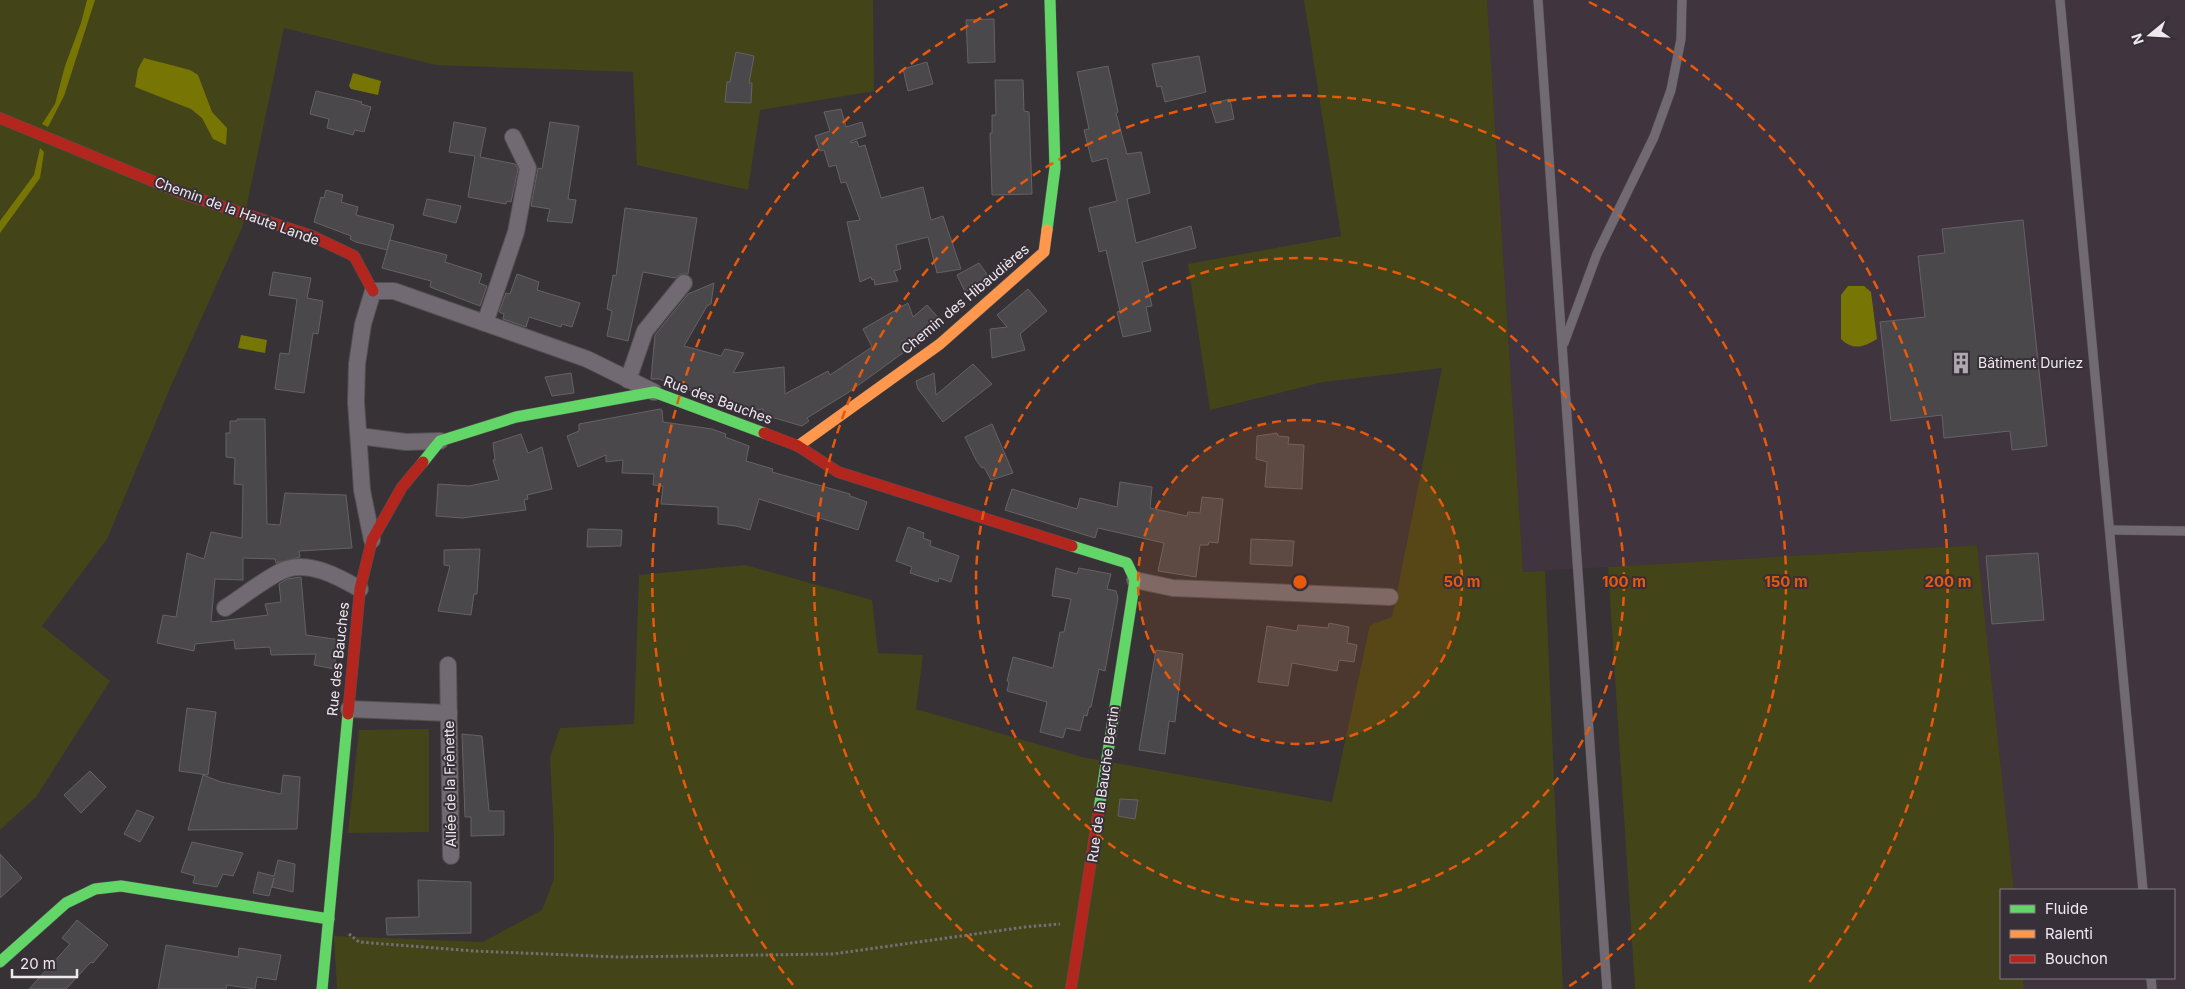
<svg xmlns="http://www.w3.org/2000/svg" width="2185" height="989" viewBox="0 0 2185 989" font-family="Inter,sans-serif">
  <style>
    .built { fill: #40343f }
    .green { fill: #444419 }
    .water { fill: #777605 }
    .building { fill: #4b484b; stroke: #656265 }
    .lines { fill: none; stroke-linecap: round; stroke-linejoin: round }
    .lane-casing { stroke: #535053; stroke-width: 10 }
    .street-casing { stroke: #535053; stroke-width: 18 }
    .fast-casing { stroke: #535053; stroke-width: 12 }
    .slow-casing { stroke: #535053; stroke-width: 12 }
    .jam-casing { stroke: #535053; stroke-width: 12 }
    .path { stroke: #756e75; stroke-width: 3; stroke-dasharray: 2.5 2.5; stroke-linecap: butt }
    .lane { stroke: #726a72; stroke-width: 9 }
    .street { stroke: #726a72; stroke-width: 16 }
    .fast { stroke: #63d668; stroke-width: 11 }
    .slow { stroke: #ff974d; stroke-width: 11 }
    .jam { stroke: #b3261e; stroke-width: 11 }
    .ring { fill: none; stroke: #e8590c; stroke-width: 2.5; stroke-dasharray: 9 6 }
    .labels { text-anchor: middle; stroke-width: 4; stroke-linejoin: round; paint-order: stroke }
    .street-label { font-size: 14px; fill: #efe9ee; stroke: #383038 }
    .poi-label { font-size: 14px; fill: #efe9ee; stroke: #383038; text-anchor: start }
    .centre { fill: #e8590c; stroke: #383038; stroke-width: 2.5 }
    .ring-label { font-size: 15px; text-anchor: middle; font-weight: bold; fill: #e8590c; stroke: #383038; stroke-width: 4; stroke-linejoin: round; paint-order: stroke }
  </style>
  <rect width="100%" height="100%" fill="#363236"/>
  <polygon class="built" points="1487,0 2185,0 2185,989 2024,989 2023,978 2174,978 2174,890 2014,890 1977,545 1523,572"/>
  <g class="green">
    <polygon points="0,0 873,0 874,91 760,110 748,190 637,165 633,72 436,65 284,28 242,228 170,388 107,539 42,626 110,681 36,797 0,830"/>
    <polygon points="1304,0 1487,0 1523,572 1545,571 1563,989 337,989 334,936 483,942 542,910 554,879 554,836 550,757 560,728 634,724 639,575 745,565 872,600 878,653 923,655 916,709 1082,757 1332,802 1370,625 1392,617 1442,368 1323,382 1210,410 1188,264 1341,236"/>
    <polygon points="1977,545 2014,890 2001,890 2001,978 2023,978 2024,989 1635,989 1608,567"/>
    <polygon points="429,729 429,832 348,833 359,730"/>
  </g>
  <g class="water">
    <polygon points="87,0 95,0 64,96 48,127 42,124 55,104 65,66 81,23"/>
    <polygon points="144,58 190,70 198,75 212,112 227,128 226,145 213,139 202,118 191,109 135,87 138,69"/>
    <polygon points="353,73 381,81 378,95 351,89 349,86"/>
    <polygon points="40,148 44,152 40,178 0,233 0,221 34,175"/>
    <path d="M1848 286H1864L1871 292 1877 339C1864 347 1853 351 1841 339V295Z"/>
    <polygon points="241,335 267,340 265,353 238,348"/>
  </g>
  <g class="building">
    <polygon points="994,19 995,62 968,63 966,20"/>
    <polygon points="736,52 754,56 749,83 752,83 751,103 725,102 727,82 730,82"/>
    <polygon points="1199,56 1206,92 1165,102 1161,86 1157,87 1152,64"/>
    <polygon points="927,62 933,84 908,91 903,69"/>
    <polygon points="1108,66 1118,112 1116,113 1127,154 1141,152 1150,193 1127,199 1136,243 1191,226 1196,248 1142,262 1152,306 1146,307 1151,331 1123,337 1117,312 1120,311 1106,250 1099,252 1089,208 1117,201 1107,158 1092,162 1084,130 1089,129 1077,72"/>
    <polygon points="995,80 1023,80 1024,111 1029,112 1032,194 992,195 990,133 992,133 992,115 996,115"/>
    <polygon points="316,91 362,102 361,104 371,107 364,132 355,130 353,135 327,128 329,119 310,114"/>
    <polygon points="1230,99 1234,119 1216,123 1210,104"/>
    <polygon points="841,109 846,127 862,122 866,136 851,141 851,143 857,141 859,147 865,145 881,198 923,187 931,220 943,216 961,269 937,273 928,237 896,245 901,269 894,271 898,281 875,285 874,279 872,280 871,277 860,282 847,222 860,220 846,182 841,183 836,165 829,167 824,150 820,151 815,136 830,131 824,112"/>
    <polygon points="454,122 486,128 480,157 515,164 518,169 511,202 507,201 506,204 468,197 475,156 449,152"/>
    <polygon points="550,122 579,126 568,199 576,200 572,223 547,221 550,209 531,206 538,168 542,169"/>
    <polygon points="326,190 343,195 341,202 358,207 356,215 394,225 387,250 356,242 350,239 351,236 314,222 321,197 324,198"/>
    <polygon points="427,199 461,206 456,223 423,215"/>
    <polygon points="625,208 697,218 688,274 681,274 675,278 643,272 628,341 607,336 612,311 607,309 613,275 616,276"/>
    <polygon points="2023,220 2047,446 2012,450 2010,431 1944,438 1942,415 1891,421 1880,322 1925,317 1918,256 1945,253 1942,229"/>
    <polygon points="390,240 447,255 445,262 482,274 479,283 487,286 480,306 430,287 431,281 382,268"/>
    <polygon points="979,263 991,280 965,292 957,275"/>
    <polygon points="273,272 311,278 307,298 323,301 318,334 313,333 304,393 275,389 280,353 289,354 297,299 269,295"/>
    <polygon points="517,274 539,282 537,290 580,303 572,327 562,324 561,327 529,317 526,327 503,319 504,314 499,312 506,293 510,294"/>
    <polygon points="714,283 711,304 707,306 684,346 721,356 725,349 744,353 733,373 784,367 785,394 828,371 830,375 872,347 863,329 908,303 913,317 927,305 942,322 925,337 849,392 807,418 809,421 802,426 764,415 763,409 756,410 730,405 659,379 651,379 655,335 688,294"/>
    <polygon points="1028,289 1047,311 1020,334 1025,350 992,358 990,329 1007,327 997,315"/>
    <polygon points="973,364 992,384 943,422 918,389 916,381 934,373 936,395"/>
    <polygon points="571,373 574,393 552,396 545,377"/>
    <polygon points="660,409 662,410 663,422 712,429 726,434 725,437 749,446 746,461 773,469 772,472 850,494 850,496 867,502 858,530 759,499 750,530 736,526 718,524 718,507 661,504 663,486 653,485 654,474 622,473 623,460 606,462 606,455 578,467 567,436 579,431 579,424"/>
    <polygon points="237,419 265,419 267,524 280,525 285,493 346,495 352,548 299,551 300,557 276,563 275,559 243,558 243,580 215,579 211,622 268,615 265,604 281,602 279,584 287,579 301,577 306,635 341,640 340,653 336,653 334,669 314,665 316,654 271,655 270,647 235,649 234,640 195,644 194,651 157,643 163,615 176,617 187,553 204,559 211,532 242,538 243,485 234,484 235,458 226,457 226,433 230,433 230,421 237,421"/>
    <polygon points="992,424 1013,473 991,480 984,467 982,468 976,460 965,437"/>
    <polygon points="1277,433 1278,436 1289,437 1288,444 1304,445 1302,489 1265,487 1267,462 1256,459 1257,436"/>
    <polygon points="521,434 528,453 542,447 552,489 527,495 528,499 524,500 526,510 462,518 436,516 438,484 469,486 499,480 493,460 495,460 493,443"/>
    <polygon points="1120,482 1152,487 1150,508 1187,516 1188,512 1200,513 1202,497 1223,499 1218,543 1209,542 1208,545 1200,545 1196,577 1158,571 1164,543 1098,528 1095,538 1005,510 1012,489 1077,509 1080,498 1117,507"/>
    <polygon points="908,527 924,533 923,538 931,541 930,546 959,556 951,582 939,578 938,582 910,573 912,567 896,561"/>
    <polygon points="588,529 622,530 621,546 587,547"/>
    <polygon points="1251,539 1294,541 1292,566 1250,564"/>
    <polygon points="480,549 477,594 474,594 471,615 438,611 450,566 444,565 444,550"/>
    <polygon points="2038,553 2044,620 1992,624 1986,556"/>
    <polygon points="1056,568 1077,574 1079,568 1111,574 1107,589 1116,591 1118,598 1105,671 1099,669 1091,707 1089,707 1087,716 1084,715 1080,731 1066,728 1063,738 1040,732 1047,702 1007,691 1009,682 1007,681 1013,657 1053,668 1060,632 1064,632 1071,599 1052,596"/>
    <polygon points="1329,623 1349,627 1347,643 1357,645 1354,662 1339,660 1337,671 1292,663 1288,686 1258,682 1267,626 1297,631 1298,625 1328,628"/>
    <polygon points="1156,650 1183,654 1175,722 1169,721 1165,754 1139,750"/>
    <polygon points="187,708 216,712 208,775 179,771"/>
    <polygon points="462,734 482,736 489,811 504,811 504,835 471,836 471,817 465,817"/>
    <polygon points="90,771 106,787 81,813 64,795"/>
    <polygon points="203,775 221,782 281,794 283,775 300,777 297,829 188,830"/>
    <polygon points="1120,799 1138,800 1135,819 1118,816"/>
    <polygon points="137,810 154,817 140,842 124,834"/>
    <polygon points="192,842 243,853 233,876 223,874 217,887 193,883 195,876 181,872"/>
    <polygon points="0,854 22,878 0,898"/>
    <polygon points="278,860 295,864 293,892 272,887 274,878 269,896 253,893 258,872 274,876"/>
    <polygon points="418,880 471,882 471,933 387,935 386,918 419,917"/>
    <polygon points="77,920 108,945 93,963 91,962 66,989 29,989 70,944 62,938"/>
    <polygon points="166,945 238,957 239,948 281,955 276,980 257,977 255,989 227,985 226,989 158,989"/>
  </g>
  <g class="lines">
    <g class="lane-casing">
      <g id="lane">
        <polyline points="1538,0 1607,989"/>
        <polyline points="2060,0 2143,890"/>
        <polyline points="1564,343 1597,254 1654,137 1671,90 1681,39 1682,0"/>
        <polyline points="2110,530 2185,531"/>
        <polyline points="2151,978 2152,989"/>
      </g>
    </g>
    <g class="street-casing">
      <g id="street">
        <polyline points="485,323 516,232 528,168 513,137"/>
        <polyline points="628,380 645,331 684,283"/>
        <polyline points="359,436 406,442 440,441"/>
        <polyline points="372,540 362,490 356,402 357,364 363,324 373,291 394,291 485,323 587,359 654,392"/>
        <polyline points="1135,580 1173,588 1390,597"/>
        <path d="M225 608C241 598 267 577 284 570 309 560 339 577 360 589"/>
        <polyline points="448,665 451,856"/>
        <polyline points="349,709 449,713"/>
      </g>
    </g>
    <g class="fast-casing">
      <g id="fast">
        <polyline points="1047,230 1055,168 1050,0"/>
        <polyline points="423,462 440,441 516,417 654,392 764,433"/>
        <polyline points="1072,546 1127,563 1135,580 1099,809"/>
        <polyline points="0,962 66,903 95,889 121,886 329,919"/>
        <polyline points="322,989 348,714"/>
      </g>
    </g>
    <g class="slow-casing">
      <polyline id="slow" points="798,446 940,344 1044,252 1047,230"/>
    </g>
    <g class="jam-casing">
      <g id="jam">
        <polyline points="0,118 184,194 312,236 354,256 373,291"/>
        <polyline points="764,433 798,446 838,472 1072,546"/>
        <polyline points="348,714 360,589 372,540 402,487 423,462"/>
        <polyline points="1071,989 1099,809"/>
      </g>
    </g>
    <polyline class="path" points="349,934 359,942 474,951 618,957 833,954 1025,927 1060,924"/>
    <use href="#lane" class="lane"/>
    <use href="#street" class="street"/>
    <use href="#fast" class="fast"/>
    <use href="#slow" class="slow"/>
    <use href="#jam" class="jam"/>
  </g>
  <circle cx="1300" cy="582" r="162" fill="#e8590c" fill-opacity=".12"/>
  <g class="ring">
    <circle cx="1300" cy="582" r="162"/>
    <circle cx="1300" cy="582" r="324"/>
    <path d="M1032 987A486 486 0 1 1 1568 987"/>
    <path d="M793 985A648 648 0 0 1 1011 2M1589 2A648 648 0 0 1 1807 985"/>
  </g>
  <defs>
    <g id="building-bare" transform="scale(1.725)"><path d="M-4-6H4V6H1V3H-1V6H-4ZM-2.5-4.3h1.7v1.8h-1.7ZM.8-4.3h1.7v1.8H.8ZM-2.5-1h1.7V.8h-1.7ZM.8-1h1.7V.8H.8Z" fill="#aea9ae" stroke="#383038" stroke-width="2.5" paint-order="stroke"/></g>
  </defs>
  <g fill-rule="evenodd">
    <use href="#building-bare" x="1961" y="363"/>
  </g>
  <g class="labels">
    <g class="street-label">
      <text transform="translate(237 211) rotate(20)" y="5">Chemin de la Haute Lande</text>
      <text transform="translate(965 299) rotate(-40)" y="5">Chemin des Hibaudières</text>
      <text transform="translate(718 400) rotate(20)" y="5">Rue des Bauches</text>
      <text transform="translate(338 659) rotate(-84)" y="5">Rue des Bauches</text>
      <text transform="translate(450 784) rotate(-91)" y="5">Allée de la Frênette</text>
      <text transform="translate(1103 784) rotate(-82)" y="5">Rue de la Bauche Bertin</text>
    </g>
    <g class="poi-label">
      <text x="1978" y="368">Bâtiment Duriez</text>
    </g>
  </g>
  <circle cx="1300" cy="582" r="8" class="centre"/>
  <g class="ring-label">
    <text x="1462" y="587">50 m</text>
    <text x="1624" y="587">100 m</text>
    <text x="1786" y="587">150 m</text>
    <text x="1948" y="587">200 m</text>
  </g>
  <rect x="2000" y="889" width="175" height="90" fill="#383038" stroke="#817a81"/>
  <rect x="2010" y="905" width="25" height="8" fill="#63d668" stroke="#817a81"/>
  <text x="2045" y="914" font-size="15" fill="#efe9ee">Fluide</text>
  <rect x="2010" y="930" width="25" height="8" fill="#ff974d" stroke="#817a81"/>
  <text x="2045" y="939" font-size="15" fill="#efe9ee">Ralenti</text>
  <rect x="2010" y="955" width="25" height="8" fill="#b3261e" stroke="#817a81"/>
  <text x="2045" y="964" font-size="15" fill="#efe9ee">Bouchon</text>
  <g transform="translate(2150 35) rotate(252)" stroke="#383038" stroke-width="4" paint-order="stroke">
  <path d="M0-4L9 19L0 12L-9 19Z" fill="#efe9ee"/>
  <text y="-8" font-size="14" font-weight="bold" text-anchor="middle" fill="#efe9ee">N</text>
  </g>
  <path d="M12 969v8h65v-8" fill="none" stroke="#efe9ee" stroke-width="2.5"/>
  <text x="20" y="969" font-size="15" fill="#efe9ee" stroke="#383038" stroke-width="4" paint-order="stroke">20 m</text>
</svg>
